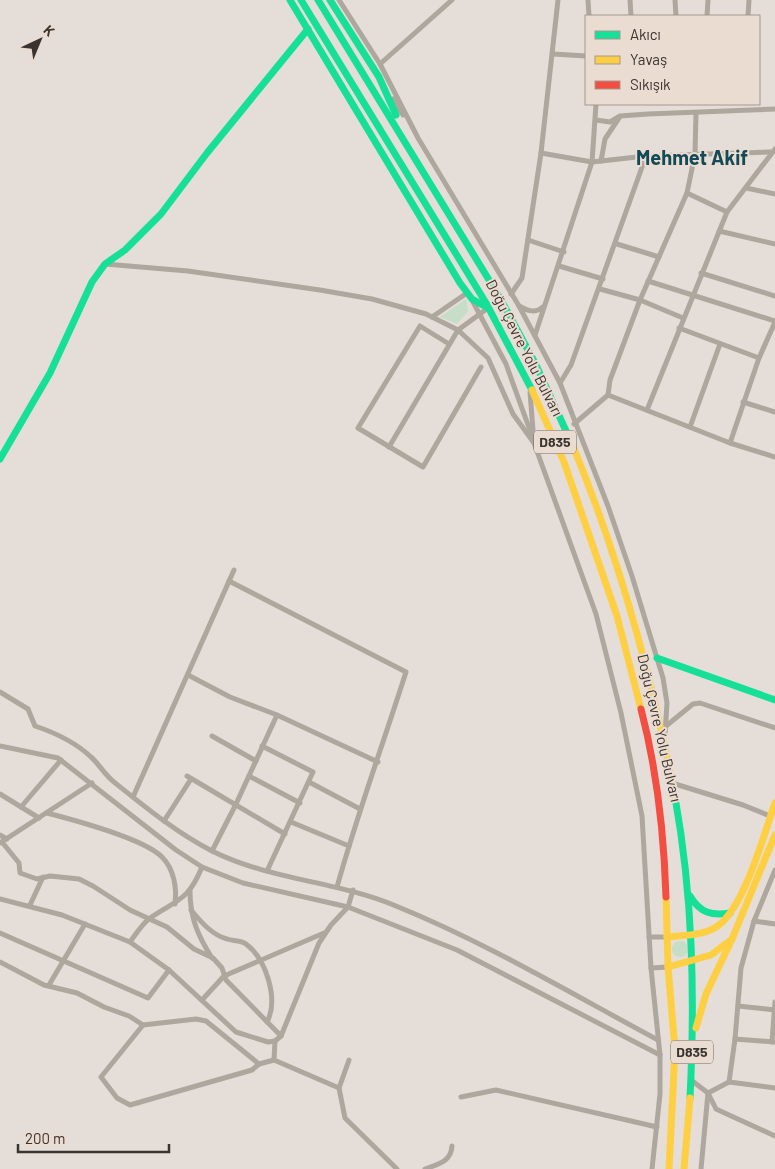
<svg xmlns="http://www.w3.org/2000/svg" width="775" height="1169" viewBox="0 0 775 1169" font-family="Barlow,sans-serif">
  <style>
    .green { fill: #c6ddc8 }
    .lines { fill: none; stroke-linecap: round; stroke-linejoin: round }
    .street { stroke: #ada79e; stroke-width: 5 }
    .fast { stroke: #16e098; stroke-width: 7 }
    .slow { stroke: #ffcf43; stroke-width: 7 }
    .jam { stroke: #f24e42; stroke-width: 7 }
    .labels { text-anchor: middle; stroke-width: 4; stroke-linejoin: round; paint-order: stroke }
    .shield { fill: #ebdcd1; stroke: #6f6660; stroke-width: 1 }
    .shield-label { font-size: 14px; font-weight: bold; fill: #3a3430 }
    .street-label { font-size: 15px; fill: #3a3430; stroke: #ebdcd1 }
    .district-label { font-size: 20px; font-weight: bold; fill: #124a58; stroke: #ebdcd1 }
  </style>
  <rect width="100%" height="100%" fill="#e5ddd7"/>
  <g class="green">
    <polygon points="466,299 468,311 457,324 440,317"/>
    <circle cx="680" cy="949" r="8"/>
  </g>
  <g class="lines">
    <g class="street">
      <polyline points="339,0 380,64 418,138 519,306 560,383 608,506 632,576 663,678 667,703 665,734"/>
      <polyline points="558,0 541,153 592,162 646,156 771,152"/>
      <polyline points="588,0 589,16"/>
      <polyline points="630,0 631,16"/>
      <polyline points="675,0 676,16"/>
      <polyline points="707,16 708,0"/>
      <polyline points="748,16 749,0"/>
      <polyline points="553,54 586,56"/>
      <polyline points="380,64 452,0"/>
      <polyline points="393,99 403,115"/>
      <polyline points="596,120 610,122 620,116 648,114 775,109"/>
      <polyline points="601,161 605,139 619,118"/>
      <polyline points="746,188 775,194"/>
      <polyline points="687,193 727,212"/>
      <polyline points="719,231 775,244"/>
      <polyline points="528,240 564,252"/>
      <polyline points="617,244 659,257"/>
      <polyline points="105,264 188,271 320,290 372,299 426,314 458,330 488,358 513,414 534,443"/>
      <polyline points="559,266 603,279"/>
      <polyline points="701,273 775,296"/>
      <polyline points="648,281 775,321"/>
      <polyline points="600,289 640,300 683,318"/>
      <polyline points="511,294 522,278 541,153"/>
      <polyline points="472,300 506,364 532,436"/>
      <path d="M519 306C528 311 536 314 544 306"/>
      <polyline points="432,317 467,293"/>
      <polyline points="679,328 759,358"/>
      <polyline points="535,335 592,162 596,104"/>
      <polyline points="449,344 420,326 358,428 423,467 481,367"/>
      <polyline points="560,383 571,365 646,156"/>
      <polyline points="530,392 534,443 596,614 621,713 642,816 651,968 660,1055 660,1094 652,1169"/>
      <polyline points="608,395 730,443 775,457"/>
      <polyline points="743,402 775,412"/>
      <polyline points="647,410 727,212 775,149"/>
      <polyline points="574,424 608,395 610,380 640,300 687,193 695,154 696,113"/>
      <polyline points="690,427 720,344"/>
      <polyline points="535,443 539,438 550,431"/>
      <polyline points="730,443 759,358 775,322"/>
      <polyline points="389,447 458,330 488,308"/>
      <path d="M229 581 406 672C383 744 357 815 337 887"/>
      <polyline points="188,675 230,697 277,715 378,762"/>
      <path d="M0 692 28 709 35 726C56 733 75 742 91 757 99 764 105 775 114 782 145 807 177 833 212 851 270 880 337 881 396 906 487 943 572 994 658 1040"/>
      <polyline points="666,726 693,704 700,703 775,728"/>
      <polyline points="212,736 256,761"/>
      <polyline points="0,746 58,758 176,850 202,867 243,883 348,907 457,950 660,1055"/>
      <polyline points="262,746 313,772 267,871"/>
      <polyline points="187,776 285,834"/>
      <polyline points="249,776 300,803"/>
      <polyline points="309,782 360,809"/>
      <polyline points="672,783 743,805 770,816"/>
      <polyline points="0,794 39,818"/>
      <polyline points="133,797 234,570"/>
      <polyline points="21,807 61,760"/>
      <path d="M47 813C74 820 144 839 162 857 174 869 177 888 175 904"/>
      <polyline points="164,821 191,779"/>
      <polyline points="291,822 349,846"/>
      <polyline points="0,835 7,839"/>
      <polyline points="2,842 19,863 20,873 37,879 50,876 79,879 93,886 130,910 167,927 194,949 213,958 222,968 226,980 281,1036"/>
      <polyline points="0,843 92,783"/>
      <polyline points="212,851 236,804 277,715"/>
      <path d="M190 891C190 918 198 936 212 958"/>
      <polyline points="0,899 62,915 130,942 169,970 236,1032 268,1042 275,1041 281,1036 319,943 331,925 348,907 353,890"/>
      <polyline points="30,905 43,877"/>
      <path d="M191 910C201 922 212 935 227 939 233 941 241 940 246 944 266 959 279 999 267 1022"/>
      <polyline points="754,921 775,924"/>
      <polyline points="0,933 148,998 169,970"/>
      <polyline points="649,937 667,937"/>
      <path d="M130 942C136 934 142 924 150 918 178 899 188 901 202 867"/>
      <polyline points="0,962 44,985 77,993 104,1007 129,1016 143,1025 196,1019 206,1021 259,1064 274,1060"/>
      <polyline points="651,968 668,967"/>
      <polyline points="49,985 85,924"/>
      <polyline points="202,1000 224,976 324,933"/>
      <polyline points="738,1006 775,1010"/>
      <polyline points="143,1025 101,1077 117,1098 130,1105 252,1070 259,1064"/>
      <polyline points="735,1039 774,1042"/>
      <polyline points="275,1041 274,1060 339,1088 345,1118 397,1169"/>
      <polyline points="772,1042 775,1002"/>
      <polyline points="691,1080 708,1093 716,1109 775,1136"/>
      <polyline points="729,1082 775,1088"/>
      <polyline points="339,1088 349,1060"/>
      <polyline points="708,1093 729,1082 735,1039 741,968 754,921 775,870"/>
      <polyline points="461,1097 496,1090 657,1127"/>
      <path d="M425 1169C438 1164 451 1162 452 1146"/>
      <polyline points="701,1169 708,1093"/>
    </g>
    <g class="fast">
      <polyline points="290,0 460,283 472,299 488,308"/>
      <polyline points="301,0 486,303 532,390"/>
      <polyline points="318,0 500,298 535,363 572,444"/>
      <polyline points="330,0 379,77 396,115"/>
      <polyline points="0,459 50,373 92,282 105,264 125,250 161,214 207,153 308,29"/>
      <polyline points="657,658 775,700"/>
      <path d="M675 797C693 897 695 996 690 1098"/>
      <path d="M690 896C700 913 712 916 730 913"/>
    </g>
    <g class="slow">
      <polyline points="532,390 564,462 617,616 641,709"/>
      <path d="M572 444C619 557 652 677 675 797"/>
      <polyline points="666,897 668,967 675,1050 669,1169"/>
      <path d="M667 937C684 935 705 936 719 925 745 905 764 834 775 803"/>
      <polyline points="668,967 711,955 732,939 775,835"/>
      <polyline points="696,1028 706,994 732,939"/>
      <polyline points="684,1169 690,1098"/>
    </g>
    <path class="jam" d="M641 709C657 770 664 833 666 897"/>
  </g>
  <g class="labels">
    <g class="shield">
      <rect x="534" y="430.5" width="42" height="23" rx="4"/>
      <rect x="671" y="1040.5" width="42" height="23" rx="4"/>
    </g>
    <g class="shield-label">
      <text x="555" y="447">D835</text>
      <text x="692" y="1057">D835</text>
    </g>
    <g class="street-label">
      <text transform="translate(524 348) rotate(63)" y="5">Doğu Çevre Yolu Bulvarı</text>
      <text transform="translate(659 728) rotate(77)" y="5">Doğu Çevre Yolu Bulvarı</text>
    </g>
    <g class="district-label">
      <text x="692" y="165">Mehmet Akif</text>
    </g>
  </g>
  <rect x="585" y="15" width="175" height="90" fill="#ebdcd1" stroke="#a49991"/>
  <rect x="595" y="31" width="25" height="8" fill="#16e098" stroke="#a49991"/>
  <text x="630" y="40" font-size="15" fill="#3a3430">Akıcı</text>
  <rect x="595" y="56" width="25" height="8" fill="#ffcf43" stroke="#a49991"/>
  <text x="630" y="65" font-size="15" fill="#3a3430">Yavaş</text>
  <rect x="595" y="81" width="25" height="8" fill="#f24e42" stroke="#a49991"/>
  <text x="630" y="90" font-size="15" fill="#3a3430">Sıkışık</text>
  <g transform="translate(40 40) rotate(44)" stroke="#ebdcd1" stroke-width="4" paint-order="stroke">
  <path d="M0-4L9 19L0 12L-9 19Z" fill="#3a3430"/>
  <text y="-8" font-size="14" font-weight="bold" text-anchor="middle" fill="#3a3430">K</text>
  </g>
  <path d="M18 1144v8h151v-8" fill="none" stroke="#3a3430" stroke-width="2.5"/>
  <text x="25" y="1144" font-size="15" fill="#3a3430" stroke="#ebdcd1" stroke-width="4" paint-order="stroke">200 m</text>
</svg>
